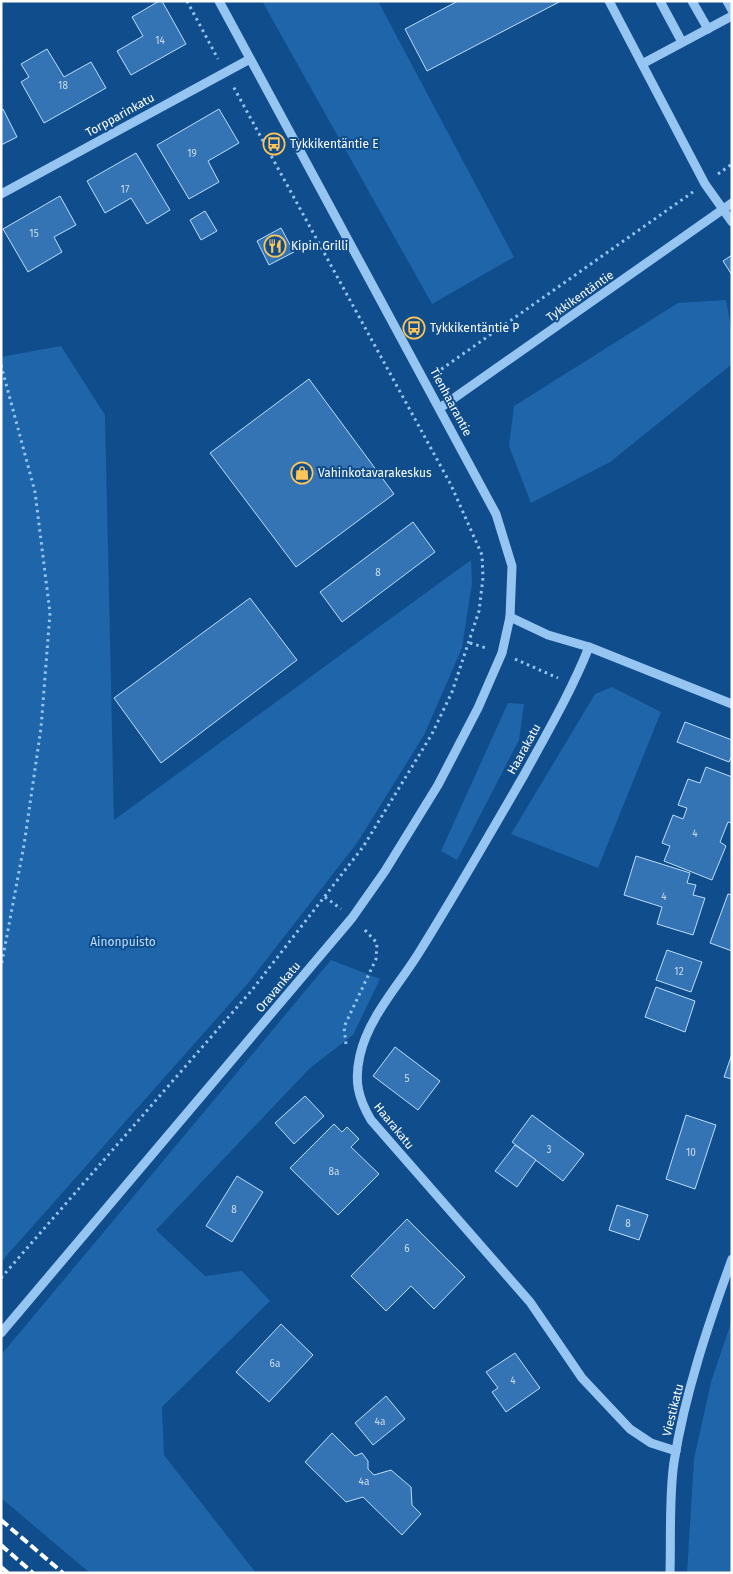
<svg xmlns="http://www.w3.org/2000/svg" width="733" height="1574" viewBox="0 0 733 1574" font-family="'Fira Sans',sans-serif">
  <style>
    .green { fill: #1e65aa }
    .building { fill: #3474b4; stroke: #bddefd }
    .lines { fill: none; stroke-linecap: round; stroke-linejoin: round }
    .path { stroke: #96c5f2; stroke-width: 3; stroke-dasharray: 2.5 4; stroke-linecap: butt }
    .minor { stroke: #96c5f2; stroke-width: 9 }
    .rail { stroke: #fff; stroke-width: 4; stroke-dasharray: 9 4; stroke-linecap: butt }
    .labels { text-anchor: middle; stroke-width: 4; stroke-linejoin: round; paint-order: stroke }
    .number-label { font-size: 10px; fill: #ccdcec }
    .street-label { font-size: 12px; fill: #fff; stroke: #104d8c }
    .poi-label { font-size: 12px; fill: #fff; stroke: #104d8c; text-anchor: start }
    .park-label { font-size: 12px; fill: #bddefd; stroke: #104d8c }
  </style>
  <rect width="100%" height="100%" fill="#104d8c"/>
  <g class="green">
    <polygon points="262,1 378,1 514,257 432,304"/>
    <polygon points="726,300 732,332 732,364 610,462 531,503 509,446 514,406 678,303"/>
    <polygon points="61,346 105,415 114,820 471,560 472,583 462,648 424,735 357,843 249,982 1,1262 1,357"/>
    <polygon points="612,687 661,712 598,868 511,834 595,694"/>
    <polygon points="508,703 524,704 519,740 457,860 441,851"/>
    <polygon points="331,960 380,979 353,1035 310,1068 156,1230 205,1276 242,1271 270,1301 162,1407 164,1455 256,1573 90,1573 1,1498 1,1355"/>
    <polygon points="732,1320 732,1573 687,1573 694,1459 711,1382"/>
  </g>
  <g class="building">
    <polygon points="159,1 162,1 186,44 131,75 117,51 143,36 132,17"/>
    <polygon points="458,1 561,1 427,71 405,29"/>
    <polygon points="47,49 64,77 91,62 106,88 44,123 21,82 29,77 21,64"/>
    <polygon points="1,109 3,109 17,137 1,145"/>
    <polygon points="219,109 239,143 208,161 219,182 189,199 157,145"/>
    <polygon points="136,153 170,210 147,224 131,198 105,213 87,181"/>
    <polygon points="60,196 76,225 54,237 62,252 28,272 3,229"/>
    <polygon points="205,211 217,231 201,240 190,220"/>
    <polygon points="281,228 294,252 269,265 257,241"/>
    <polygon points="732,255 732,275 723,261"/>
    <polygon points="309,379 394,494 296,567 210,453"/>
    <polygon points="413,522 435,552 342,622 320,592"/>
    <polygon points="250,598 297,660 161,763 114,698"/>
    <polygon points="685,722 732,740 732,755 729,762 677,742"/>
    <polygon points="706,767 732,777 732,823 728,822 720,842 726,846 712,880 664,861 670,846 662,843 673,815 683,819 687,808 678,805 688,779 700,783"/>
    <polygon points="636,856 690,873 687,883 696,885 693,895 705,898 693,935 657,924 662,907 624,895"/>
    <polygon points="728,894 732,895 732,951 710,943"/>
    <polygon points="667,950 702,962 691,992 656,980"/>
    <polygon points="656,987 695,1001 685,1032 645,1017"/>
    <polygon points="395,1047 440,1081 418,1110 373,1076"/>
    <polygon points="732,1054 732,1079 724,1077"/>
    <polygon points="305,1096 324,1116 294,1144 275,1123"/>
    <polygon points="532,1115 584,1154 563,1181 512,1142"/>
    <polygon points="686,1115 716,1125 695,1189 666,1179"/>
    <polygon points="334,1124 342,1132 347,1127 359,1139 351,1147 379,1174 338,1215 290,1168"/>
    <polygon points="515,1145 536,1160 517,1187 495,1171"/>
    <polygon points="237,1176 263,1192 232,1242 206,1226"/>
    <polygon points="617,1205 648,1215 639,1240 609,1230"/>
    <polygon points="407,1219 465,1277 434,1309 411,1286 386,1311 351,1276"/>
    <polygon points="281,1324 313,1355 269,1402 236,1372"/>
    <polygon points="515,1353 540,1388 506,1412 492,1392 498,1388 486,1372"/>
    <polygon points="386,1396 405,1419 373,1445 355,1423"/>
    <polygon points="332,1433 355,1456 362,1453 368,1461 368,1469 374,1475 391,1470 411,1487 412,1505 421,1514 402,1535 363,1497 346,1502 305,1462"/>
  </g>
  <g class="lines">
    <g class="path">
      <polyline points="187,1 218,59"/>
      <polyline points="718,174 732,164"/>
      <polyline points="1,365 35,492 50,613 41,728 24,845 1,967"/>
      <polyline points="436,373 693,192"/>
      <polyline points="470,643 486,648"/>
      <polyline points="515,659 558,678"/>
      <polyline points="325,897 341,909"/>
      <polyline points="346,1044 344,1027 376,959 377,943 363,928"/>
      <polyline points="1,1278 252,990 363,847 432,734 452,692 479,611 483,578 482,555 451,485 233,86"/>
    </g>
    <g class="minor">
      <polyline points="609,1 705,184 732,222"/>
      <polyline points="660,1 682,42"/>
      <polyline points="692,1 708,29"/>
      <polyline points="727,1 732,10"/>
      <polyline points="642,64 732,16"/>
      <polyline points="1,194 250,59"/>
      <polyline points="440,408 732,203"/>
      <polyline points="510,617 548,635 589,647 732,704"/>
      <path d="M589 647C571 692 547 733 524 775 490 834 456 893 420 951 400 984 369 1016 360 1055 354 1081 358 1098 371 1120L530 1302 582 1378 630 1429 651 1443 676 1451"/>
      <polyline points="1,1333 352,918 385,871 438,785 478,708 502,653 510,617 512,566 496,514 219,1"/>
      <path d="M670 1573C671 1538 669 1495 674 1462 685 1393 708 1325 732 1259"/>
    </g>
    <g class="rail">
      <polyline points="1,1520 63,1573"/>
      <polyline points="1,1545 33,1573"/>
      <polyline points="1,1567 8,1573"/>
    </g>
  </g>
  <defs>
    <g id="bus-ring" transform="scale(1.125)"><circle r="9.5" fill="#104d8c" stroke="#ffc558" stroke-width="1.5"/><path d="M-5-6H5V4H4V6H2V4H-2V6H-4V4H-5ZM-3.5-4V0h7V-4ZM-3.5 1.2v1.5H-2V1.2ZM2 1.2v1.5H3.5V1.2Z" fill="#ffc558"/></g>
    <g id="restaurant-ring" transform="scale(1.125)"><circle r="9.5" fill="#104d8c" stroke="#ffc558" stroke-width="1.5"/><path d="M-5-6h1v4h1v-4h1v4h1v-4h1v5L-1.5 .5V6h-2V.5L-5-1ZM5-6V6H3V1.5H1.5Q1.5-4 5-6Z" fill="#ffc558"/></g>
    <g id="shop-ring" transform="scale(1.125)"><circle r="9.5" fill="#104d8c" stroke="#ffc558" stroke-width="1.5"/><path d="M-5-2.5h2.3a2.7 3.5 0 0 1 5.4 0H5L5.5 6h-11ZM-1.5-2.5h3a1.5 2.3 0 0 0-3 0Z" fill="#ffc558"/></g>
  </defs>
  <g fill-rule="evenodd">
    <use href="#bus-ring" x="274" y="144"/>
    <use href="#restaurant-ring" x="275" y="246"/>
    <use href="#bus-ring" x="414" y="328"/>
    <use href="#shop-ring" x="302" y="473"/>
  </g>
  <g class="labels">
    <g class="number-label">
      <text x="160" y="44">14</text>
      <text x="63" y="89">18</text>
      <text x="192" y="157">19</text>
      <text x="125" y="193">17</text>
      <text x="34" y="237">15</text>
      <text x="378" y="576">8</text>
      <text x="695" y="837">4</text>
      <text x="664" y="900">4</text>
      <text x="679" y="975">12</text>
      <text x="407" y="1082">5</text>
      <text x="549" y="1153">3</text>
      <text x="691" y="1156">10</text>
      <text x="334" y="1175">8a</text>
      <text x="234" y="1213">8</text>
      <text x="628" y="1227">8</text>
      <text x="407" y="1252">6</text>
      <text x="275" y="1367">6a</text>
      <text x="513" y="1384">4</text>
      <text x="380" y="1425">4a</text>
      <text x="364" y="1485">4a</text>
    </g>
    <g class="street-label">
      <text transform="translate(120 115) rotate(-29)" y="4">Torpparinkatu</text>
      <text transform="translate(580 296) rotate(-35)" y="4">Tykkikentäntie</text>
      <text transform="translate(451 402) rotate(62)" y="4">Tienhaarantie</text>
      <text transform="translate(524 749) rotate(-61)" y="4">Haarakatu</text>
      <text transform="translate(278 987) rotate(-50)" y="4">Oravankatu</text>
      <text transform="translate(394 1126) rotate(51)" y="4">Haarakatu</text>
      <text transform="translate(673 1410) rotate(-76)" y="4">Viestikatu</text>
    </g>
    <g class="poi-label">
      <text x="290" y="148">Tykkikentäntie E</text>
      <text x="291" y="250">Kipin Grilli</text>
      <text x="430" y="332">Tykkikentäntie P</text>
      <text x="318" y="477">Vahinkotavarakeskus</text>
    </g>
    <g class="park-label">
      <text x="123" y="946">Ainonpuisto</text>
    </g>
  </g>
  <rect width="733" height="1574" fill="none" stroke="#ffffff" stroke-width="5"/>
</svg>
